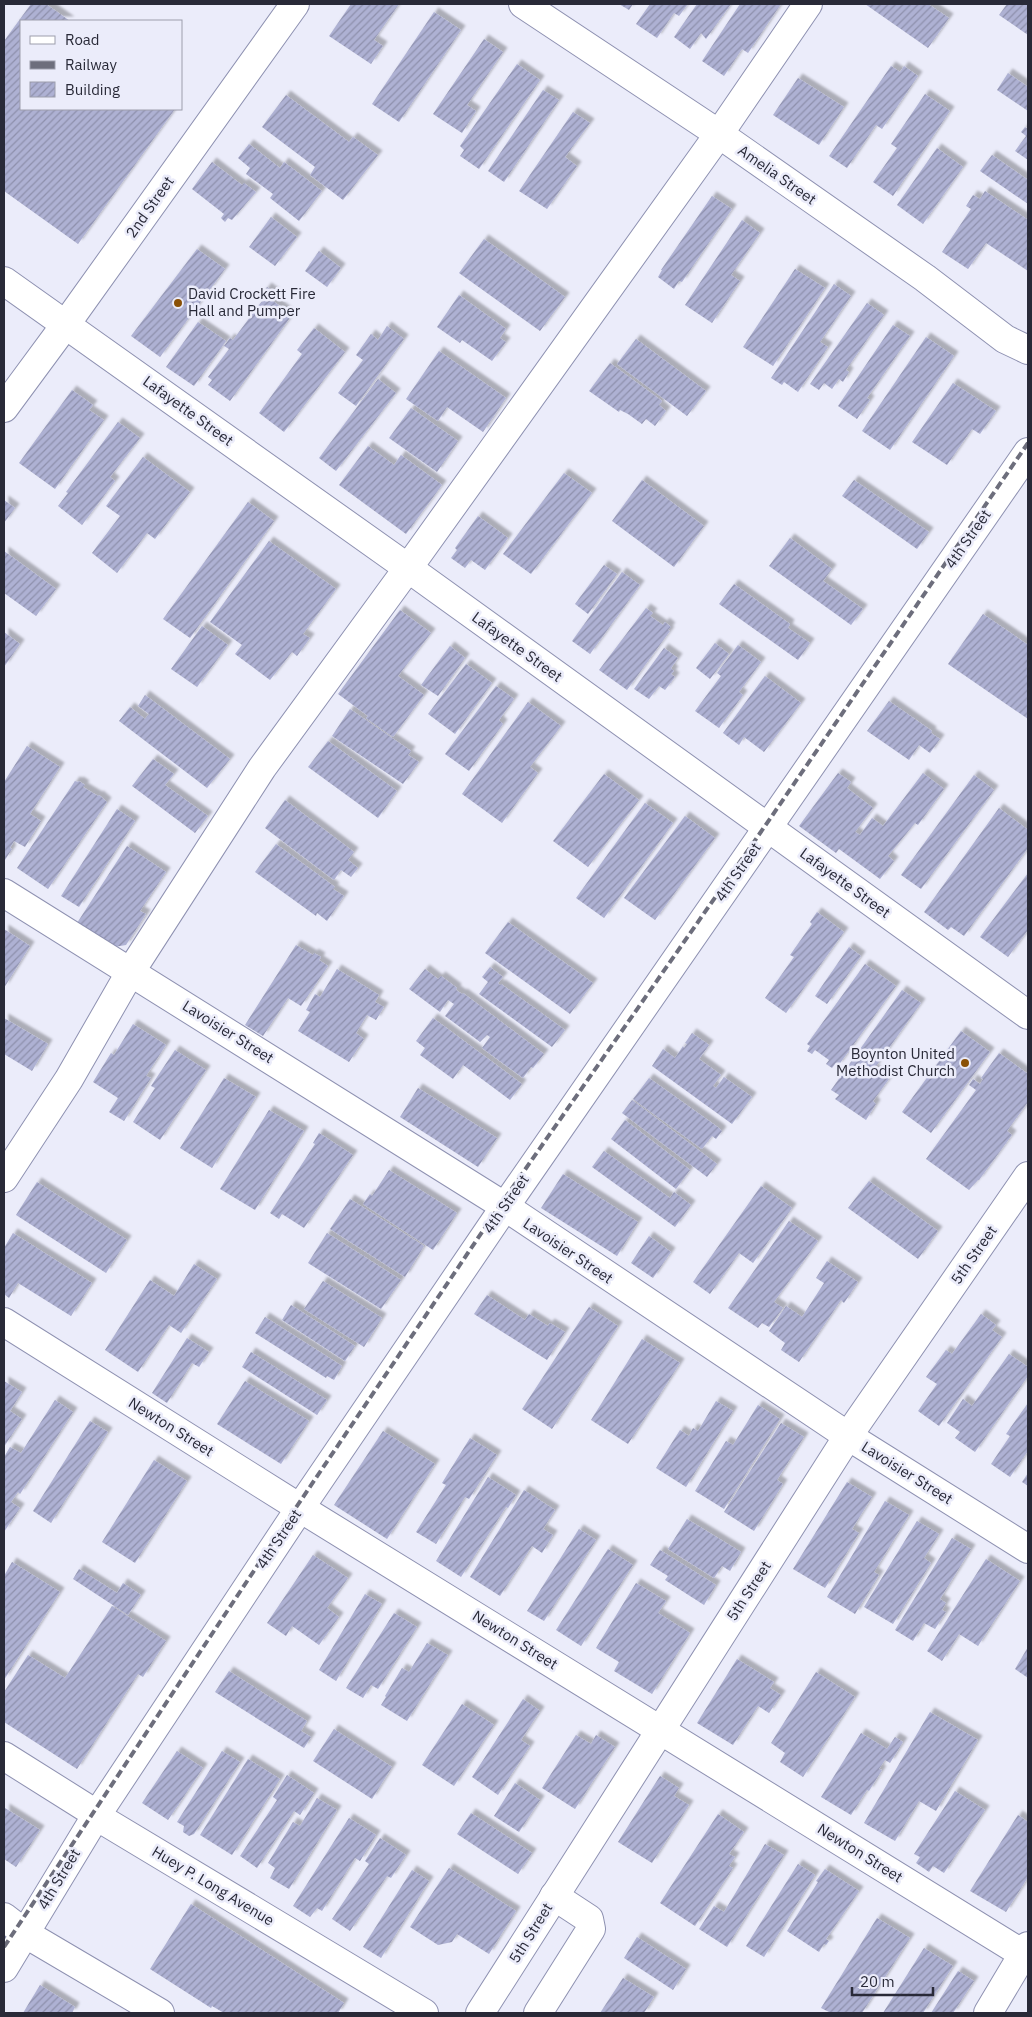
<svg xmlns="http://www.w3.org/2000/svg" width="1032" height="2017" viewBox="0 0 1032 2017" font-family="'IBM Plex Sans',sans-serif">
  <style>
    .building { fill: url(#building-hatch); filter: url(#shadow) }
    .lines { fill: none; stroke-linecap: round; stroke-linejoin: round }
    .minor-casing { stroke: #8e91b1; stroke-width: 30 }
    .major-casing { stroke: #8e91b1; stroke-width: 30 }
    .minor { stroke: #fff; stroke-width: 28 }
    .major { stroke: #fff; stroke-width: 28 }
    .rail { stroke: #6d6e7c; stroke-width: 4; stroke-dasharray: 8 4; stroke-linecap: butt }
    .poi-dot { fill: #8a5107; stroke: #ebecfa; stroke-width: 2 }
    .labels { text-anchor: middle; stroke-width: 5; stroke-linejoin: round; paint-order: stroke }
    .street-label { font-size: 15px; fill: #292a38; stroke: #ebecfa }
    .poi-label { font-size: 15px; fill: #292a38; stroke: #ebecfa; text-anchor: start }
  </style>
  <defs>
    <pattern id="building-hatch" width="6" height="6" patternUnits="userSpaceOnUse" patternTransform="scale(1.25)"><rect width="6" height="6" fill="#aeb1d3"/><path d="M-1 1l2-2M0 6l6-6M5 7l2-2" fill="none" stroke="#8e90ac"/></pattern>
    <filter id="shadow"><feDropShadow dx="4.5" dy="-4.5" stdDeviation="1" flood-color="#0004"/></filter>
  </defs>
  <rect width="100%" height="100%" fill="#ebecfa"/>
  <g class="building">
    <polygon points="31,4 46,4 70,21 21,21 21,109 175,109 78,244 4,191 4,41"/>
    <polygon points="351,4 399,4 374,40 383,46 371,64 329,36"/>
    <polygon points="619,4 633,4 629,10"/>
    <polygon points="650,4 688,4 679,16 674,13 657,38 636,24"/>
    <polygon points="697,4 731,4 706,39 701,33 690,49 674,37"/>
    <polygon points="740,4 781,4 748,53 742,49 724,76 702,61"/>
    <polygon points="865,4 928,4 949,18 928,48"/>
    <polygon points="1007,4 1028,4 1028,35 999,15"/>
    <polygon points="434,12 461,30 399,122 372,104"/>
    <polygon points="484,39 503,52 467,105 476,111 462,133 433,114"/>
    <polygon points="517,64 540,80 479,169 460,156 464,150 460,146"/>
    <polygon points="891,66 900,72 904,66 918,76 882,129 876,125 847,168 829,156"/>
    <polygon points="1008,73 1028,87 1028,111 997,90"/>
    <polygon points="798,78 844,107 819,145 773,115"/>
    <polygon points="543,90 559,100 504,182 488,171"/>
    <polygon points="925,94 950,111 893,196 873,182 897,148 891,144"/>
    <polygon points="286,95 349,142 353,137 378,155 343,200 310,175 315,167 262,127"/>
    <polygon points="573,112 590,123 565,157 577,166 547,209 519,191"/>
    <polygon points="1025,127 1028,129 1028,160 1015,151 1026,136 1021,132"/>
    <polygon points="249,144 280,168 284,162 322,191 299,221 270,198 273,194 246,174 250,168 238,158"/>
    <polygon points="937,148 963,167 923,224 897,205"/>
    <polygon points="992,155 1028,180 1028,204 980,171"/>
    <polygon points="212,162 242,185 244,183 256,192 232,220 228,218 225,222 221,218 224,214 192,189"/>
    <polygon points="985,191 1028,220 1028,271 986,243 968,269 942,252 971,209 966,206 973,195 980,199"/>
    <polygon points="712,196 732,209 682,282 679,281 674,289 658,277 662,270 661,270"/>
    <polygon points="271,217 297,237 275,266 249,247"/>
    <polygon points="742,220 760,233 731,275 740,281 712,323 685,305"/>
    <polygon points="484,239 565,297 540,331 459,273"/>
    <polygon points="197,249 225,269 160,357 131,336"/>
    <polygon points="319,251 341,268 327,287 305,271"/>
    <polygon points="795,269 825,288 773,366 743,347"/>
    <polygon points="834,284 851,296 820,342 828,347 798,392 784,382 782,385 771,378"/>
    <polygon points="267,287 278,295 273,301 292,315 230,401 208,385 212,380 208,377 229,349 224,346 230,338 233,340 265,297 261,295"/>
    <polygon points="459,295 506,329 500,338 506,342 492,361 462,340 460,343 437,327"/>
    <polygon points="867,303 884,315 846,370 849,372 843,382 839,379 832,389 824,383 819,390 810,384"/>
    <polygon points="198,322 226,341 194,386 166,367"/>
    <polygon points="893,325 910,336 867,398 870,400 857,419 838,406"/>
    <polygon points="387,326 404,339 356,406 338,393 363,360 356,355 371,334 378,340"/>
    <polygon points="314,328 345,352 284,432 259,413 302,354 297,350"/>
    <polygon points="926,337 954,356 890,450 862,431"/>
    <polygon points="636,339 706,391 687,416 617,364"/>
    <polygon points="439,351 506,398 483,432 447,407 438,421 406,399"/>
    <polygon points="610,363 662,401 659,405 666,411 655,426 646,419 642,424 628,414 620,410 619,412 589,391"/>
    <polygon points="378,379 396,393 336,471 319,458"/>
    <polygon points="953,383 996,411 980,434 972,429 947,465 912,442"/>
    <polygon points="72,390 93,405 89,410 104,420 55,489 19,463"/>
    <polygon points="411,408 458,441 437,472 389,438"/>
    <polygon points="118,422 140,438 110,477 115,481 82,525 58,506 68,493 66,492"/>
    <polygon points="368,446 394,465 401,455 442,485 406,534 339,485"/>
    <polygon points="143,457 190,492 155,539 147,533 117,573 92,553 120,516 106,506"/>
    <polygon points="564,473 592,493 531,574 503,554"/>
    <polygon points="642,480 704,526 674,567 612,521"/>
    <polygon points="854,480 929,532 917,549 842,496"/>
    <polygon points="4,500 15,508 4,523"/>
    <polygon points="248,502 274,521 190,638 163,619"/>
    <polygon points="478,516 508,538 485,570 471,560 465,568 451,558 457,550 455,548"/>
    <polygon points="790,538 832,569 823,581 863,609 851,625 769,566"/>
    <polygon points="269,541 336,589 303,634 310,638 297,656 292,652 270,680 235,654 242,645 210,622"/>
    <polygon points="4,551 56,589 36,616 4,593"/>
    <polygon points="604,565 617,574 588,614 575,604"/>
    <polygon points="622,572 640,585 590,654 572,641"/>
    <polygon points="734,584 790,624 788,628 810,643 798,660 719,604"/>
    <polygon points="646,608 653,613 650,616 663,625 665,622 671,627 668,630 670,631 627,690 599,670"/>
    <polygon points="400,610 431,633 398,676 424,695 393,737 366,718 368,716 338,694"/>
    <polygon points="983,614 1028,645 1028,719 948,664"/>
    <polygon points="202,626 228,645 197,687 171,669"/>
    <polygon points="4,632 20,644 4,667"/>
    <polygon points="715,643 729,654 710,679 696,668"/>
    <polygon points="738,645 761,662 739,692 743,695 719,728 695,711 721,676 717,673"/>
    <polygon points="450,646 465,658 438,696 421,685"/>
    <polygon points="664,648 678,658 671,668 674,671 671,674 675,677 665,690 659,686 649,699 634,689"/>
    <polygon points="466,664 492,683 455,734 428,714"/>
    <polygon points="765,676 801,703 764,752 744,737 739,745 723,733"/>
    <polygon points="496,686 514,699 499,720 503,724 469,771 445,754"/>
    <polygon points="145,695 230,759 207,788 119,721 130,707 145,719 149,714 138,706"/>
    <polygon points="889,701 932,731 931,733 940,739 930,753 919,745 909,760 867,731"/>
    <polygon points="528,702 561,726 530,767 538,773 502,823 462,794"/>
    <polygon points="350,709 411,751 408,755 419,762 403,784 332,736"/>
    <polygon points="328,741 397,791 378,818 308,767"/>
    <polygon points="27,746 60,767 30,814 41,821 25,847 14,841 10,848 12,849 5,860 4,859 4,782"/>
    <polygon points="153,759 174,774 165,785 208,816 195,833 132,786"/>
    <polygon points="838,773 851,782 847,788 873,808 855,832 860,835 872,818 883,826 923,773 944,789 918,825 915,823 888,856 894,861 880,879 839,849 836,853 799,826"/>
    <polygon points="604,774 639,800 588,867 553,841"/>
    <polygon points="974,775 994,790 921,889 901,875"/>
    <polygon points="75,781 78,782 79,781 85,785 83,787 98,796 99,795 107,802 48,889 17,868"/>
    <polygon points="285,800 354,852 348,860 358,868 351,877 341,870 334,880 265,828"/>
    <polygon points="645,803 673,823 604,918 576,898"/>
    <polygon points="999,808 1028,830 1028,848 964,936 951,927 948,930 924,912"/>
    <polygon points="117,809 135,821 79,907 61,896"/>
    <polygon points="685,816 715,838 655,920 624,898"/>
    <polygon points="276,844 335,887 333,889 344,896 327,921 317,913 316,916 255,872"/>
    <polygon points="127,846 166,872 140,911 146,914 126,945 114,947 77,923"/>
    <polygon points="1028,873 1028,930 1008,957 980,937"/>
    <polygon points="817,912 844,932 786,1013 765,998 794,957 790,955 812,924 810,922"/>
    <polygon points="508,922 593,983 570,1014 485,953"/>
    <polygon points="4,929 30,946 4,988"/>
    <polygon points="296,945 313,955 314,953 321,957 319,960 328,966 301,1006 288,998 263,1036 245,1025"/>
    <polygon points="849,947 861,956 827,1004 815,996"/>
    <polygon points="865,964 896,986 838,1066 835,1064 832,1068 826,1064 829,1060 815,1050 812,1054 807,1051 810,1046 807,1044"/>
    <polygon points="490,967 503,977 498,983 500,985 501,984 565,1030 552,1047 479,994 488,982 482,977"/>
    <polygon points="337,969 379,995 375,1002 384,1007 376,1020 367,1015 356,1033 364,1039 349,1062 298,1031 310,1012 306,1010 315,994 320,997"/>
    <polygon points="425,969 438,979 441,976 457,988 456,990 462,994 463,993 544,1054 533,1068 531,1067 523,1078 482,1048 490,1037 487,1035 480,1042 445,1016 454,1004 448,1000 440,1012 409,989"/>
    <polygon points="902,990 921,1003 874,1069 889,1079 873,1101 876,1104 866,1120 835,1099 839,1095 831,1090"/>
    <polygon points="4,1018 48,1044 32,1071 4,1054"/>
    <polygon points="433,1018 522,1084 510,1100 463,1065 453,1079 420,1055 425,1048 416,1041"/>
    <polygon points="133,1024 166,1045 146,1076 151,1078 124,1121 109,1112 118,1098 93,1082 111,1053 114,1055"/>
    <polygon points="961,1031 990,1052 931,1133 902,1112"/>
    <polygon points="692,1033 709,1045 699,1059 721,1075 713,1086 716,1088 724,1077 752,1097 732,1124 652,1066 663,1049 675,1058 683,1046 684,1048 687,1044 685,1043"/>
    <polygon points="175,1050 206,1070 160,1140 133,1122 155,1088 151,1086"/>
    <polygon points="999,1053 1028,1074 1028,1102 1007,1131 1012,1135 979,1180 978,1180 969,1190 926,1159 976,1090 969,1085 973,1079 980,1084 983,1079 981,1078"/>
    <polygon points="224,1078 256,1097 212,1168 180,1148"/>
    <polygon points="649,1078 719,1128 722,1131 716,1139 712,1136 702,1149 633,1099"/>
    <polygon points="418,1088 497,1138 478,1167 400,1117"/>
    <polygon points="632,1100 717,1164 707,1177 622,1113"/>
    <polygon points="269,1110 304,1131 255,1210 220,1189"/>
    <polygon points="625,1120 690,1170 676,1189 611,1139"/>
    <polygon points="319,1133 353,1155 304,1228 282,1214 279,1219 270,1213 315,1144 313,1143"/>
    <polygon points="604,1151 670,1198 674,1192 691,1205 675,1227 592,1167"/>
    <polygon points="389,1170 457,1213 433,1250 363,1204 370,1194 372,1196"/>
    <polygon points="563,1174 638,1222 617,1256 541,1208"/>
    <polygon points="869,1181 938,1231 918,1259 848,1208"/>
    <polygon points="37,1182 127,1240 106,1273 16,1215"/>
    <polygon points="761,1186 792,1208 753,1263 739,1253 710,1294 693,1282"/>
    <polygon points="350,1199 424,1246 405,1277 330,1229"/>
    <polygon points="789,1221 818,1241 774,1302 783,1308 769,1327 762,1323 758,1328 728,1308"/>
    <polygon points="13,1233 92,1283 71,1316 18,1283 9,1298 4,1294 4,1248"/>
    <polygon points="327,1233 401,1280 381,1309 308,1263"/>
    <polygon points="649,1236 671,1252 653,1278 631,1263"/>
    <polygon points="827,1261 858,1282 844,1303 841,1300 799,1362 781,1350 785,1343 769,1331 786,1306 802,1317 824,1283 816,1278"/>
    <polygon points="194,1264 217,1279 181,1333 169,1325 138,1372 105,1350 150,1280 174,1296"/>
    <polygon points="323,1281 382,1318 364,1347 304,1309"/>
    <polygon points="487,1295 525,1320 529,1314 548,1326 550,1323 565,1332 547,1360 474,1314"/>
    <polygon points="291,1305 355,1346 345,1361 282,1320"/>
    <polygon points="589,1307 618,1326 552,1429 522,1409"/>
    <polygon points="981,1314 996,1325 992,1330 1002,1337 939,1426 918,1411 937,1384 926,1377 946,1350 952,1354"/>
    <polygon points="265,1317 342,1366 334,1380 327,1376 326,1378 255,1333"/>
    <polygon points="187,1338 209,1352 199,1367 192,1363 167,1403 152,1393"/>
    <polygon points="642,1339 680,1363 628,1444 591,1420"/>
    <polygon points="251,1352 327,1400 317,1415 242,1367"/>
    <polygon points="1009,1354 1028,1367 1028,1376 975,1452 955,1438 960,1432 947,1423 963,1399 972,1406"/>
    <polygon points="4,1381 22,1392 10,1411 22,1419 4,1447"/>
    <polygon points="245,1381 309,1421 281,1464 217,1424"/>
    <polygon points="55,1400 73,1412 20,1494 18,1492 11,1502 20,1508 4,1532 4,1457 10,1447 21,1453"/>
    <polygon points="716,1401 733,1411 686,1487 656,1468 680,1430 689,1436 693,1428 698,1431"/>
    <polygon points="1028,1403 1028,1451 1010,1477 991,1464 1010,1436 1006,1434"/>
    <polygon points="758,1405 780,1419 724,1509 695,1491 726,1441 733,1445"/>
    <polygon points="90,1421 108,1432 51,1523 33,1511"/>
    <polygon points="781,1423 804,1437 777,1480 783,1484 754,1531 724,1512"/>
    <polygon points="383,1431 435,1464 387,1539 334,1505"/>
    <polygon points="470,1438 497,1455 469,1499 465,1497 436,1544 416,1532 446,1485 442,1483"/>
    <polygon points="154,1460 187,1481 135,1563 102,1542"/>
    <polygon points="1028,1473 1028,1486 1022,1482"/>
    <polygon points="488,1477 516,1495 508,1508 506,1507 461,1577 436,1561"/>
    <polygon points="847,1482 872,1497 852,1529 859,1533 825,1588 793,1569"/>
    <polygon points="524,1490 555,1510 543,1529 553,1535 542,1553 532,1546 500,1596 470,1577"/>
    <polygon points="885,1501 909,1515 874,1572 879,1575 855,1614 827,1597"/>
    <polygon points="687,1519 741,1552 730,1571 722,1566 714,1578 668,1549"/>
    <polygon points="917,1521 939,1534 924,1558 931,1563 893,1624 864,1607"/>
    <polygon points="579,1529 596,1540 544,1621 527,1611"/>
    <polygon points="952,1538 971,1549 940,1599 946,1603 942,1610 946,1612 935,1629 924,1623 913,1641 895,1630"/>
    <polygon points="608,1549 633,1565 581,1646 556,1630"/>
    <polygon points="660,1550 716,1585 704,1605 665,1580 668,1576 650,1565"/>
    <polygon points="313,1555 348,1578 327,1608 339,1617 319,1645 292,1626 286,1636 267,1623"/>
    <polygon points="986,1559 1020,1581 978,1646 959,1634 942,1661 927,1651"/>
    <polygon points="12,1562 60,1592 4,1680 4,1576"/>
    <polygon points="79,1569 117,1593 123,1583 141,1595 128,1615 73,1579"/>
    <polygon points="636,1583 666,1601 658,1613 690,1633 652,1694 614,1671 619,1662 596,1648"/>
    <polygon points="365,1594 382,1604 336,1681 319,1670"/>
    <polygon points="112,1606 166,1641 143,1677 138,1674 77,1769 4,1722 4,1692 28,1655 65,1678"/>
    <polygon points="394,1613 417,1627 378,1689 371,1685 363,1698 346,1688"/>
    <polygon points="427,1643 448,1655 407,1721 381,1705 386,1697 385,1696 402,1668 409,1672"/>
    <polygon points="1028,1647 1028,1678 1015,1669"/>
    <polygon points="737,1659 774,1682 770,1688 781,1695 769,1713 758,1706 733,1745 697,1723"/>
    <polygon points="229,1671 307,1721 301,1731 311,1737 304,1748 215,1692"/>
    <polygon points="816,1672 855,1697 803,1777 780,1762 785,1753 771,1743"/>
    <polygon points="523,1699 540,1711 521,1740 530,1746 498,1795 472,1777"/>
    <polygon points="462,1704 494,1725 454,1786 422,1765"/>
    <polygon points="930,1712 978,1740 936,1811 919,1801 895,1841 864,1823"/>
    <polygon points="334,1729 392,1767 372,1799 313,1761"/>
    <polygon points="861,1733 887,1749 895,1737 903,1742 890,1763 885,1760 879,1769 882,1770 869,1791 867,1790 851,1815 821,1797"/>
    <polygon points="576,1735 591,1744 596,1735 615,1747 575,1809 542,1788"/>
    <polygon points="177,1751 203,1768 168,1820 142,1803"/>
    <polygon points="222,1751 240,1762 194,1834 189,1836 183,1832 184,1826 177,1822"/>
    <polygon points="248,1759 280,1779 232,1855 200,1835"/>
    <polygon points="287,1775 314,1793 300,1815 294,1811 257,1868 240,1856 277,1800 273,1797"/>
    <polygon points="660,1776 679,1788 674,1796 689,1805 652,1863 618,1842"/>
    <polygon points="515,1783 540,1800 519,1832 494,1816"/>
    <polygon points="955,1791 985,1810 944,1873 933,1866 929,1872 916,1863 920,1857 914,1854"/>
    <polygon points="317,1798 337,1810 289,1889 270,1878 275,1868 268,1863 293,1822 300,1826"/>
    <polygon points="5,1808 40,1830 16,1867 4,1859"/>
    <polygon points="471,1813 532,1853 518,1874 457,1834"/>
    <polygon points="718,1814 744,1832 729,1854 735,1857 729,1866 733,1868 695,1926 660,1903"/>
    <polygon points="1018,1815 1028,1822 1028,1877 1006,1912 970,1891"/>
    <polygon points="349,1818 376,1835 360,1861 355,1858 322,1911 317,1908 310,1917 293,1906"/>
    <polygon points="380,1838 406,1855 391,1878 387,1876 350,1931 332,1919 369,1864 365,1861"/>
    <polygon points="765,1844 784,1855 727,1947 699,1929 714,1906 724,1912"/>
    <polygon points="798,1864 815,1875 764,1957 746,1946"/>
    <polygon points="449,1868 516,1911 489,1954 457,1934 452,1942 438,1945 410,1927"/>
    <polygon points="825,1869 859,1891 826,1939 829,1941 826,1945 824,1944 819,1952 787,1931 818,1882 816,1881"/>
    <polygon points="412,1870 429,1881 381,1958 363,1947"/>
    <polygon points="191,1904 344,2003 338,2013 224,2013 212,2006 211,2008 150,1969"/>
    <polygon points="877,1918 910,1938 862,2013 831,2013 821,2008"/>
    <polygon points="637,1937 686,1969 673,1990 624,1958"/>
    <polygon points="924,1948 953,1966 923,2013 883,2013"/>
    <polygon points="958,1971 974,1981 953,2013 931,2013"/>
    <polygon points="623,1978 654,1997 644,2013 600,2013"/>
    <polygon points="40,1985 75,2007 72,2013 23,2013"/>
  </g>
  <g class="lines">
    <g class="minor-casing">
      <g id="minor">
        <polyline points="523,4 719,134 925,278 1005,339 1028,350"/>
        <polyline points="4,281 408,568 1028,1015"/>
        <polyline points="4,408 66,324 295,4"/>
        <polyline points="4,893 501,1204 848,1436 1028,1549"/>
        <polyline points="4,1178 69,1079 131,971 262,768 408,568 719,134 808,4"/>
        <polyline points="4,1322 300,1508 1028,1957"/>
        <polyline points="4,1756 93,1812 96,1816 300,1508 504,1208 1028,452"/>
        <polyline points="4,1917 26,1934"/>
        <polyline points="538,2013 591,1929 589,1919 554,1896"/>
        <polyline points="988,2013 1028,1946"/>
      </g>
    </g>
    <g class="major-casing">
      <g id="major">
        <polyline points="26,1934 160,2013"/>
        <polyline points="4,1968 96,1816 424,2013"/>
        <polyline points="480,2013 848,1436 1028,1176"/>
      </g>
    </g>
    <use href="#minor" class="minor"/>
    <use href="#major" class="major"/>
    <polyline class="rail" points="4,1947 297,1506 501,1204 765,826 1028,443"/>
  </g>
  <g class="poi-dot">
    <circle cx="178" cy="303" r="5"/>
    <circle cx="965" cy="1063" r="5"/>
  </g>
  <g class="labels">
    <g class="street-label">
      <text transform="translate(777 175) rotate(35)" y="5">Amelia Street</text>
      <text transform="translate(150 207) rotate(-55)" y="5">2nd Street</text>
      <text transform="translate(188 411) rotate(36)" y="5">Lafayette Street</text>
      <text transform="translate(968 539) rotate(-55)" y="5">4th Street</text>
      <text transform="translate(517 647) rotate(36)" y="5">Lafayette Street</text>
      <text transform="translate(738 872) rotate(-55)" y="5">4th Street</text>
      <text transform="translate(845 883) rotate(36)" y="5">Lafayette Street</text>
      <text transform="translate(228 1032) rotate(32)" y="5">Lavoisier Street</text>
      <text transform="translate(506 1204) rotate(-55)" y="5">4th Street</text>
      <text transform="translate(568 1251) rotate(34)" y="5">Lavoisier Street</text>
      <text transform="translate(974 1255) rotate(-55)" y="5">5th Street</text>
      <text transform="translate(171 1427) rotate(32)" y="5">Newton Street</text>
      <text transform="translate(907 1473) rotate(32)" y="5">Lavoisier Street</text>
      <text transform="translate(279 1539) rotate(-56)" y="5">4th Street</text>
      <text transform="translate(749 1591) rotate(-57)" y="5">5th Street</text>
      <text transform="translate(515 1640) rotate(32)" y="5">Newton Street</text>
      <text transform="translate(860 1853) rotate(32)" y="5">Newton Street</text>
      <text transform="translate(59 1879) rotate(-59)" y="5">4th Street</text>
      <text transform="translate(213 1886) rotate(31)" y="5">Huey P. Long Avenue</text>
      <text transform="translate(531 1933) rotate(-58)" y="5">5th Street</text>
    </g>
    <g class="poi-label">
      <text x="188" y="299">David Crockett Fire<tspan x="188" dy="17">Hall and Pumper</tspan></text>
      <text x="955" y="1059" text-anchor="end">Boynton United<tspan x="955" dy="17">Methodist Church</tspan></text>
    </g>
  </g>
  <rect width="1032" height="2017" fill="none" stroke="#292a38" stroke-width="10"/>
  <rect x="20" y="20" width="162" height="90" fill="#ebecfa" stroke="#9d9eac"/>
  <rect x="30" y="36" width="25" height="8" fill="#ffffff" stroke="#9d9eac"/>
  <text x="65" y="45" font-size="15" fill="#292a38">Road</text>
  <rect x="30" y="61" width="25" height="8" fill="#6d6e7c" stroke="#9d9eac"/>
  <text x="65" y="70" font-size="15" fill="#292a38">Railway</text>
  <rect x="30" y="82" width="25" height="15" fill="url(#building-hatch)" stroke="#9d9eac"/>
  <text x="65" y="95" font-size="15" fill="#292a38">Building</text>
  <path d="M852 1987v8h81v-8" fill="none" stroke="#292a38" stroke-width="2.5"/>
  <text x="860" y="1987" font-size="15" fill="#292a38" stroke="#ebecfa" stroke-width="4" paint-order="stroke">20 m</text>
</svg>
